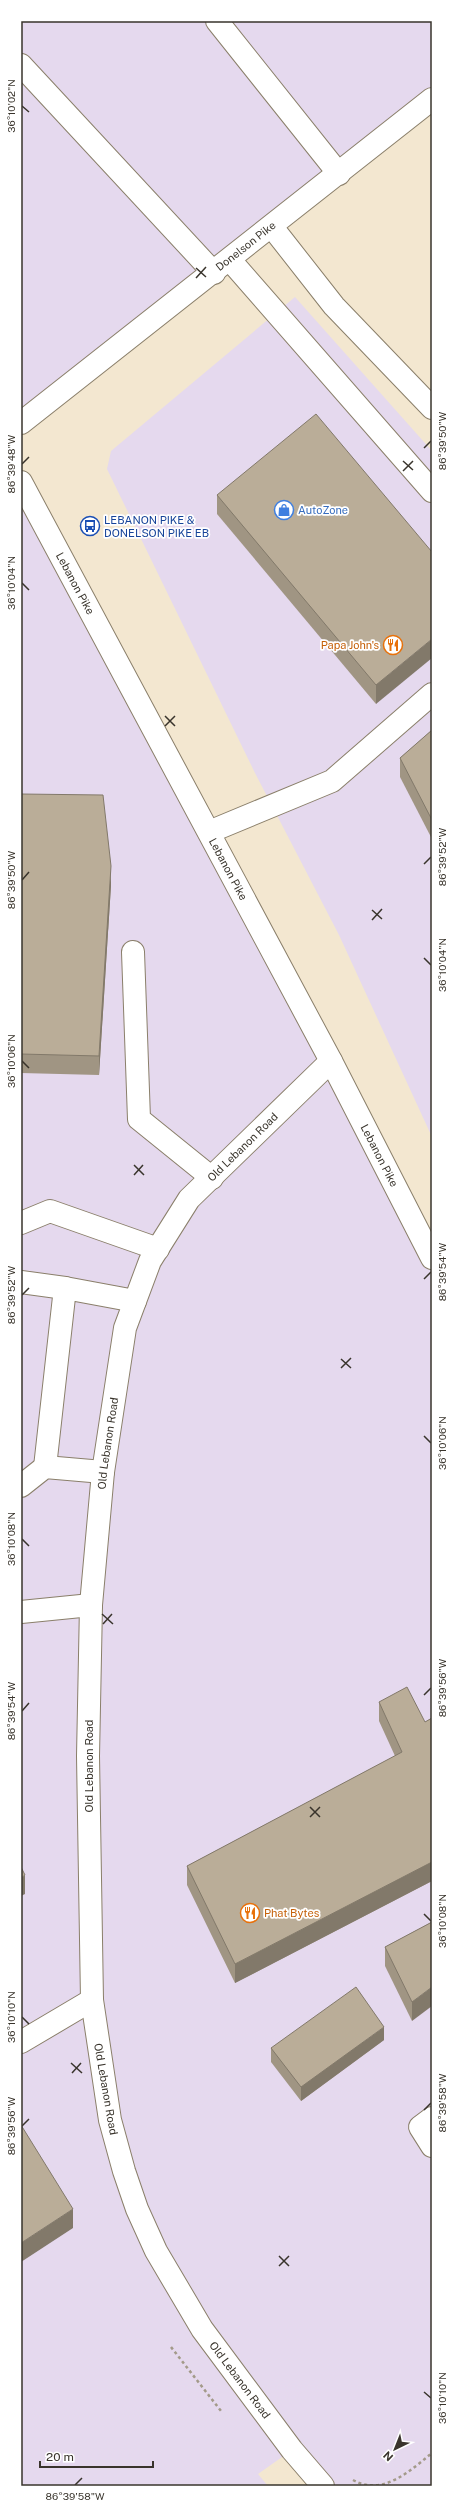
<svg xmlns="http://www.w3.org/2000/svg" width="453" height="2507" viewBox="0 0 453 2507" font-family="'Public Sans',sans-serif">
  <style>
    .commercial { fill: #e5d9ee }
    .lines { fill: none; stroke-linecap: round; stroke-linejoin: round }
    .service-casing { stroke: #8a7f6a; stroke-width: 24 }
    .minor-casing { stroke: #8a7f6a; stroke-width: 24 }
    .secondary-casing { stroke: #8a7f6a; stroke-width: 24 }
    .primary-casing { stroke: #8a7f6a; stroke-width: 24 }
    .path { stroke: #a39a89; stroke-width: 2.5; stroke-dasharray: 3 3; stroke-linecap: butt }
    .service { stroke: #fff; stroke-width: 22 }
    .minor { stroke: #fff; stroke-width: 22 }
    .secondary { stroke: #fff; stroke-width: 22 }
    .primary { stroke: #fff; stroke-width: 22 }
    .wall { fill: #a09583 }
    .shaded-wall { fill: #82796a }
    .building { fill: #baad98; stroke: #82796a }
    .ticks { fill: none; stroke: #39342c; stroke-width: 1.5 }
    .labels { text-anchor: middle; stroke-width: 3.5; stroke-linejoin: round; paint-order: stroke }
    .street-label { font-size: 11px; fill: #39342c; stroke: #fff }
    .shop-label { font-size: 11px; fill: #366cbe; stroke: #fff; text-anchor: start }
    .transit-label { font-size: 11px; fill: #164399; stroke: #fff; text-anchor: start }
    .food-label { font-size: 11px; fill: #c56008; stroke: #fff; text-anchor: end }
    .neatline { fill: none; stroke: #39342c; stroke-width: 1.5 }
    .ticks-label { font-size: 10px; text-anchor: middle; fill: #39342c }
  </style>
  <rect width="100%" height="100%" fill="#f3e7d0"/>
  <g class="commercial">
    <polygon points="21,21 432,21 432,99 21,423"/>
    <polygon points="295,297 432,451 432,1137 339,935 255,773 107,469 111,451"/>
    <polygon points="21,482 432,1258 432,2486 323,2486 292,2450 258,2474 268,2486 21,2486"/>
  </g>
  <g class="lines">
    <g class="service-casing">
      <g id="service">
        <polyline points="217,21 339,174"/>
        <polyline points="21,65 214,273"/>
        <polyline points="272,227 334,306 432,408"/>
        <polyline points="230,260 432,491"/>
        <polyline points="209,832 332,781 432,694"/>
        <polyline points="133,952 139,1119 212,1178"/>
        <polyline points="21,1223 50,1211 158,1249"/>
        <polyline points="21,1282 65,1288"/>
        <polyline points="45,1467 65,1288 135,1301"/>
        <polyline points="21,1486 45,1467 103,1472"/>
        <polyline points="21,1612 91,1605"/>
        <polyline points="432,2118 420,2127 432,2146"/>
      </g>
    </g>
    <g class="minor-casing">
      <g id="minor">
        <polyline points="21,2042 92,2000"/>
        <path id="s1" d="M323 2486 292 2450 202 2329 156 2251 137 2209 124 2171 110 2120 92 2000 88 1756 91 1605 103 1472 125 1328 150 1261 189 1199 331 1061"/>
      </g>
    </g>
    <g class="secondary-casing">
      <g id="secondary">
        <path id="s2" d="M21 423 432 99"/>
      </g>
    </g>
    <g class="primary-casing">
      <g id="primary">
        <path id="s3" d="M21 482 331 1061 432 1258"/>
      </g>
    </g>
    <g class="path">
      <polyline points="171,2347 221,2411"/>
      <path d="M353 2480C383 2497 411 2470 432 2453"/>
    </g>
    <use href="#service" class="service"/>
    <use href="#minor" class="minor"/>
    <use href="#secondary" class="secondary"/>
    <use href="#primary" class="primary"/>
  </g>
  <g class="wall">
    <polygon points="217,495 432,552 376,704 217,514"/>
    <polygon points="432,730 432,839 400,777 400,758"/>
    <polygon points="21,794 111,885 99,1075 21,1073"/>
    <polygon points="379,1702 425,1722 432,1718 432,1881 235,1983 187,1885 187,1866 395,1756 379,1721"/>
    <polygon points="432,1922 412,2021 385,1966 385,1947"/>
    <polygon points="384,2040 301,2101 271,2062 271,2048"/>
  </g>
  <g class="shaded-wall">
    <polygon points="432,639 432,658 376,704 376,685"/>
    <polygon points="111,866 111,885 99,1075 99,1056"/>
    <polygon points="432,1862 432,1881 235,1983 235,1964"/>
    <polygon points="25,1875 25,1894 21,1896 21,1878"/>
    <polygon points="432,1987 432,2006 412,2021 412,2002"/>
    <polygon points="384,2027 384,2040 301,2101 301,2087"/>
    <polygon points="73,2209 73,2228 21,2262 21,2243"/>
  </g>
  <g class="building">
    <polygon points="316,414 432,552 432,639 376,685 217,495"/>
    <polygon points="432,730 432,820 400,758"/>
    <polygon points="21,794 103,795 111,866 99,1056 21,1054"/>
    <polygon points="407,1687 425,1722 432,1718 432,1862 235,1964 187,1866 402,1752 379,1702"/>
    <polygon points="21,1867 25,1875 21,1878"/>
    <polygon points="432,1922 432,1987 412,2002 385,1947"/>
    <polygon points="356,1987 384,2027 301,2087 271,2048"/>
    <polygon points="21,2125 73,2209 21,2243"/>
  </g>
  <path class="ticks" d="M22 106 29 112M196 268 206 277M196 278 206 267M424 448 431 441M403 461 413 470M22 464 29 457M403 471 413 461M22 583 29 590M165 716 175 726M165 726 175 716M424 864 431 857M22 880 29 872M372 910 382 919M372 920 382 909M424 958 431 965M22 1061 29 1068M134 1165 144 1175M134 1175 143 1165M424 1279 431 1272M22 1295 29 1288M341 1359 351 1368M341 1368 351 1358M424 1436 431 1443M22 1539 29 1546M102 1614 113 1624M103 1624 112 1614M424 1695 431 1688M22 1711 29 1703M310 1807 320 1817M310 1817 320 1807M424 1914 431 1921M22 2017 29 2024M71 2063 82 2073M72 2073 81 2063M424 2110 431 2103M22 2126 29 2119M279 2256 289 2266M279 2266 289 2256M424 2392 431 2398M75 2485 82 2478"/>
  <defs>
    <g id="shop-ring" transform="scale(1)"><circle r="9.5" fill="#fff" stroke="#3f7fe0" stroke-width="1.5"/><path d="M-5-2.5h2.3a2.7 3.5 0 0 1 5.4 0H5L5.5 6h-11ZM-1.5-2.5h3a1.5 2.3 0 0 0-3 0Z" fill="#3f7fe0"/></g>
    <g id="bus-ring" transform="scale(1)"><circle r="9.5" fill="#fff" stroke="#1a4fb4" stroke-width="1.5"/><path d="M-5-6H5V4H4V6H2V4H-2V6H-4V4H-5ZM-3.5-4V0h7V-4ZM-3.5 1.2v1.5H-2V1.2ZM2 1.2v1.5H3.5V1.2Z" fill="#1a4fb4"/></g>
    <g id="restaurant-ring" transform="scale(1)"><circle r="9.5" fill="#fff" stroke="#e8710a" stroke-width="1.5"/><path d="M-5-6h1v4h1v-4h1v4h1v-4h1v5L-1.5 .5V6h-2V.5L-5-1ZM5-6V6H3V1.5H1.5Q1.5-4 5-6Z" fill="#e8710a"/></g>
  </defs>
  <g fill-rule="evenodd">
    <use href="#shop-ring" x="284" y="510"/>
    <use href="#bus-ring" x="90" y="526"/>
    <use href="#restaurant-ring" x="393" y="645"/>
    <use href="#restaurant-ring" x="250" y="1913"/>
  </g>
  <g class="labels">
    <g class="street-label">
      <text dy="4" stroke="none"><textPath href="#s2" startOffset="286">Donelson Pike</textPath></text>
      <text dy="4" stroke="none"><textPath href="#s3" startOffset="115">Lebanon Pike</textPath></text>
      <text dy="4" stroke="none"><textPath href="#s3" startOffset="439">Lebanon Pike</textPath></text>
      <text dy="4" stroke="none"><textPath href="#s1" startOffset="1443">Old Lebanon Road</textPath></text>
      <text dy="4" stroke="none"><textPath href="#s3" startOffset="763">Lebanon Pike</textPath></text>
      <text dy="4" stroke="none"><textPath href="#s1" startOffset="1107">Old Lebanon Road</textPath></text>
      <text transform="translate(89 1766) rotate(-90)" y="4">Old Lebanon Road</text>
      <text transform="translate(106 2089) rotate(80)" y="4">Old Lebanon Road</text>
      <text transform="translate(240 2380) rotate(53)" y="4">Old Lebanon Road</text>
    </g>
    <g class="shop-label">
      <text x="298" y="514">AutoZone</text>
    </g>
    <g class="transit-label">
      <text x="104" y="524">LEBANON PIKE &amp;<tspan x="104" dy="13">DONELSON PIKE EB</tspan></text>
    </g>
    <g class="food-label">
      <text x="379" y="649">Papa John's</text>
      <text x="264" y="1917" text-anchor="start">Phat Bytes</text>
    </g>
  </g>
  <rect width="453" height="2507" fill="none" stroke="#ffffff" stroke-width="44"/>
  <g transform="translate(395 2449) rotate(223)" stroke="#ffffff" stroke-width="3" paint-order="stroke">
  <path d="M0-3L7 15L0 10L-7 15Z" fill="#39342c"/>
  <text y="-6" font-size="11" font-weight="bold" text-anchor="middle" fill="#39342c">N</text>
  </g>
  <path d="M40 2461v6h113v-6" fill="none" stroke="#39342c" stroke-width="2"/>
  <text x="46" y="2461" font-size="12" fill="#39342c" stroke="#ffffff" stroke-width="3" paint-order="stroke">20 m</text>
  <rect x="22" y="22" width="409" height="2463" class="neatline"/>
  <g class="ticks-label">
    <text transform="translate(11 106) rotate(-90)" y="4">36°10'02"N</text>
    <text transform="translate(442 441) rotate(-90)" y="4">86°39'50"W</text>
    <text transform="translate(11 464) rotate(-90)" y="4">86°39'48"W</text>
    <text transform="translate(11 583) rotate(-90)" y="4">36°10'04"N</text>
    <text transform="translate(442 857) rotate(-90)" y="4">86°39'52"W</text>
    <text transform="translate(11 880) rotate(-90)" y="4">86°39'50"W</text>
    <text transform="translate(442 965) rotate(-90)" y="4">36°10'04"N</text>
    <text transform="translate(11 1061) rotate(-90)" y="4">36°10'06"N</text>
    <text transform="translate(442 1272) rotate(-90)" y="4">86°39'54"W</text>
    <text transform="translate(11 1295) rotate(-90)" y="4">86°39'52"W</text>
    <text transform="translate(442 1443) rotate(-90)" y="4">36°10'06"N</text>
    <text transform="translate(11 1539) rotate(-90)" y="4">36°10'08"N</text>
    <text transform="translate(442 1688) rotate(-90)" y="4">86°39'56"W</text>
    <text transform="translate(11 1711) rotate(-90)" y="4">86°39'54"W</text>
    <text transform="translate(442 1921) rotate(-90)" y="4">36°10'08"N</text>
    <text transform="translate(11 2017) rotate(-90)" y="4">36°10'10"N</text>
    <text transform="translate(442 2103) rotate(-90)" y="4">86°39'58"W</text>
    <text transform="translate(11 2126) rotate(-90)" y="4">86°39'56"W</text>
    <text transform="translate(442 2398) rotate(-90)" y="4">36°10'10"N</text>
    <text x="75" y="2500">86°39'58"W</text>
  </g>
</svg>
